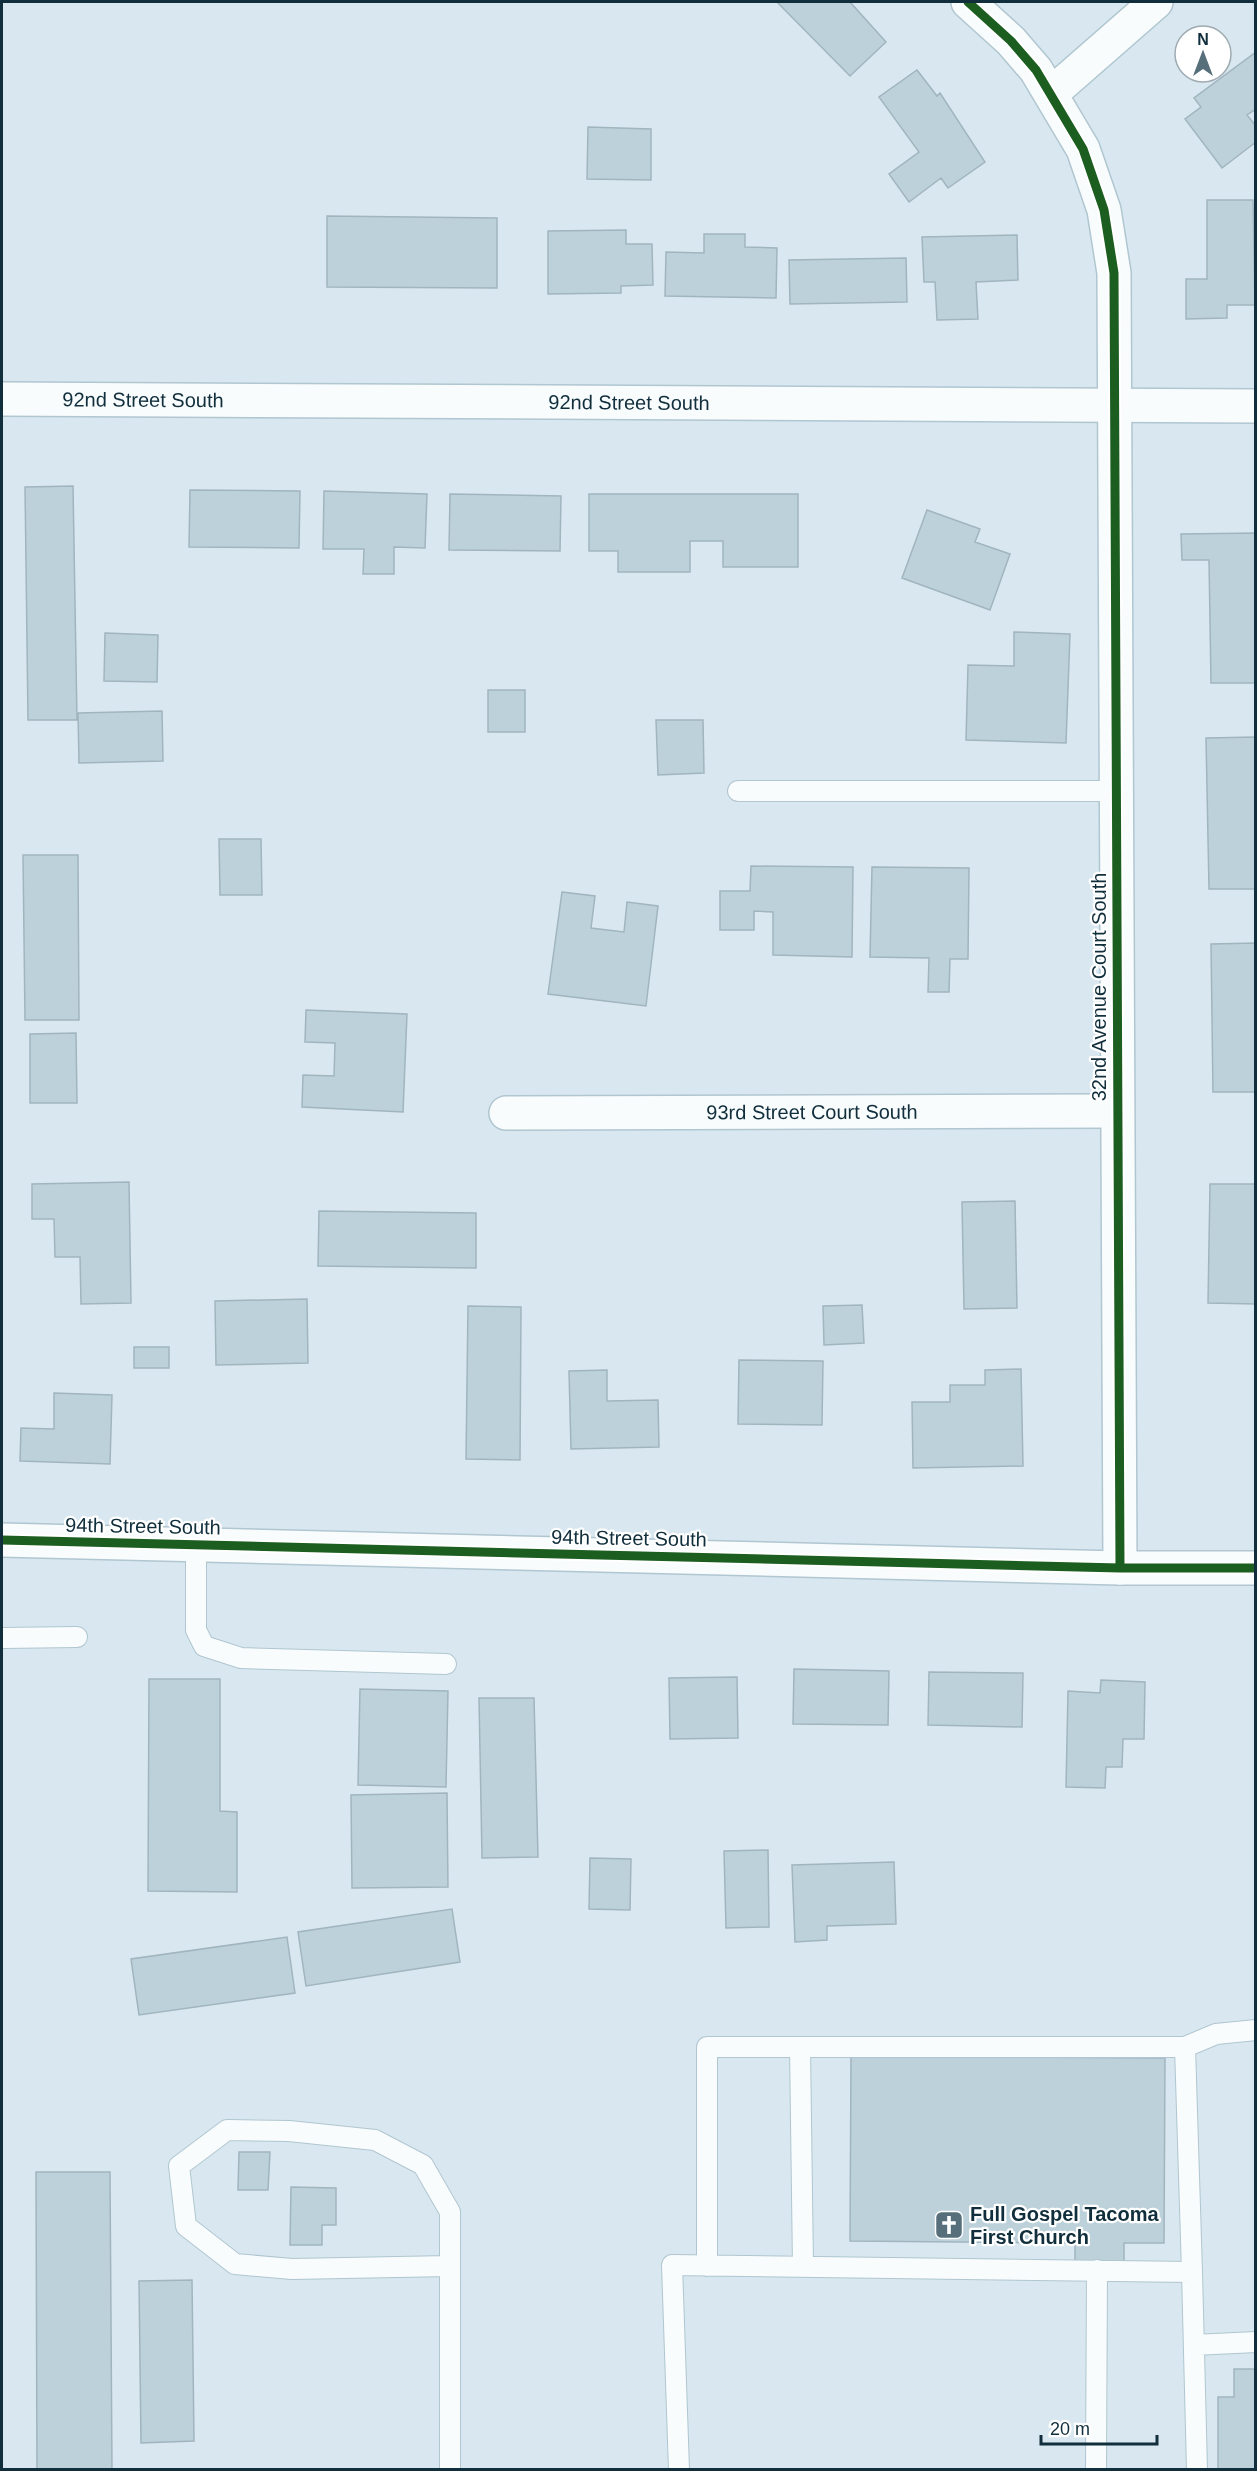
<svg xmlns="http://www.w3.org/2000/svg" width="1257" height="2471" font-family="Helvetica,sans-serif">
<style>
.building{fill:#bdd1db;stroke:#a1b5bf;stroke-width:1.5}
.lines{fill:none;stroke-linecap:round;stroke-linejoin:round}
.service-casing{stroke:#b0c6d0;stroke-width:22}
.minor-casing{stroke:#b0c6d0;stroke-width:36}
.service{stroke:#f9fcfd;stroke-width:20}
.minor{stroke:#f9fcfd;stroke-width:33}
.cycleway-casing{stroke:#fff;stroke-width:13}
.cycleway{stroke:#1b5e20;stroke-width:9}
.labels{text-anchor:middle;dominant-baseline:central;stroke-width:4.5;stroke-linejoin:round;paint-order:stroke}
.street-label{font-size:20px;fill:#102e3b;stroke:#fff}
.poi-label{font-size:20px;font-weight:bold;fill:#102e3b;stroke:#fff;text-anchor:start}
</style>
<rect width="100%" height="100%" fill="#d9e8f0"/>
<path class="building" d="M 777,2 L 850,2 L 886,42 L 850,76 Z
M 1256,52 L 1256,109 L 1247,115 L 1256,126 L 1256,142 L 1222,168 L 1185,119 L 1201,107 L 1194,98 Z
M 917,70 L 937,96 L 940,93 L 985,162 L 948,188 L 941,178 L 909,202 L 889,174 L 919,152 L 879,97 Z
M 588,127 L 651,129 L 651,180 L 587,179 Z
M 1207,200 L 1253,200 L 1255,305 L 1227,305 L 1227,318 L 1186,319 L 1186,279 L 1207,279 Z
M 327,216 L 497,218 L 497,288 L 327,287 Z
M 626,230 L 626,244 L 652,244 L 653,285 L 621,286 L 621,293 L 548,294 L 548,231 Z
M 704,234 L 745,234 L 745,247 L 777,248 L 776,298 L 665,296 L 666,252 L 704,253 Z
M 1017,235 L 1018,280 L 976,282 L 978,319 L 937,320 L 935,282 L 924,282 L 922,237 Z
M 906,258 L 907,302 L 790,304 L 789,260 Z
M 73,486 L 77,720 L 28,720 L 25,487 Z
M 190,490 L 300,491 L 299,548 L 189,547 Z
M 324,491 L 427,494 L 425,548 L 394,547 L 394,574 L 363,574 L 364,549 L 323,549 Z
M 450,494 L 561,496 L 560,551 L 449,550 Z
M 589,494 L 798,494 L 798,567 L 723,567 L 723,541 L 690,541 L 690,572 L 618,572 L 618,551 L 589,551 Z
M 927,510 L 980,529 L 975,542 L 1010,554 L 990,610 L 902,578 Z
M 1256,533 L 1256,683 L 1211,683 L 1209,560 L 1182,560 L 1181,534 Z
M 1014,632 L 1070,634 L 1066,743 L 966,740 L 968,665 L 1014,666 Z
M 105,633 L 158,635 L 157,682 L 104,681 Z
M 488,690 L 525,690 L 525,732 L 488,732 Z
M 162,711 L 163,761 L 79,763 L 78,713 Z
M 656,720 L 703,720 L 704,773 L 658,775 Z
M 1256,737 L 1256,889 L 1209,889 L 1206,738 Z
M 219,839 L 261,839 L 262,895 L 220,895 Z
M 23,855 L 78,855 L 79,1020 L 25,1020 Z
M 751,866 L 853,867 L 852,957 L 773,955 L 773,912 L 754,911 L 754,930 L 720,930 L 720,891 L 750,891 Z
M 872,867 L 969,868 L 968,959 L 950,959 L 949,992 L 928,992 L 929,958 L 870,957 Z
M 562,892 L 595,896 L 591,928 L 624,932 L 627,902 L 658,906 L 646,1006 L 548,994 Z
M 1256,943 L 1256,1092 L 1213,1092 L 1211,944 Z
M 306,1010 L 407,1014 L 403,1112 L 302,1107 L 303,1075 L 334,1076 L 335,1043 L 305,1042 Z
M 76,1033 L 77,1103 L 30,1103 L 30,1034 Z
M 129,1182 L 131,1303 L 81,1304 L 80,1257 L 55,1257 L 54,1219 L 32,1219 L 32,1184 Z
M 1210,1184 L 1256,1184 L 1256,1304 L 1208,1303 Z
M 1015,1201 L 1017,1308 L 964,1309 L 962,1202 Z
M 319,1211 L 476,1213 L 476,1268 L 318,1266 Z
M 307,1299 L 308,1363 L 216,1365 L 215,1301 Z
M 862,1305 L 864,1343 L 824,1345 L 823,1306 Z
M 468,1306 L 521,1307 L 520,1460 L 466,1459 Z
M 134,1347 L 169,1347 L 169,1368 L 134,1368 Z
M 739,1360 L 823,1361 L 822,1425 L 738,1424 Z
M 1021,1369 L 1023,1466 L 913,1468 L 912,1402 L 950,1402 L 950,1385 L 985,1385 L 985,1370 Z
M 607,1370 L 607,1401 L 658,1400 L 659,1447 L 571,1449 L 569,1371 Z
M 54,1393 L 112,1395 L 110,1464 L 20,1461 L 21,1428 L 54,1429 Z
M 794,1669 L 889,1671 L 888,1725 L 793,1724 Z
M 929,1672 L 1023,1673 L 1022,1727 L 928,1725 Z
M 737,1677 L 738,1738 L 670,1739 L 669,1678 Z
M 149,1679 L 220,1679 L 220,1811 L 237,1812 L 237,1892 L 148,1891 Z
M 1101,1680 L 1145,1682 L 1144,1739 L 1123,1739 L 1122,1767 L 1106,1767 L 1105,1788 L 1066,1787 L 1068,1691 L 1100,1693 Z
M 360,1689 L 448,1691 L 446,1787 L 358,1785 Z
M 479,1698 L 534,1698 L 538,1857 L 482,1858 Z
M 447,1793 L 448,1887 L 352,1888 L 351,1795 Z
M 768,1850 L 769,1927 L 726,1928 L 724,1851 Z
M 590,1858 L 631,1859 L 630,1910 L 589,1909 Z
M 894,1862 L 896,1924 L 827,1926 L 827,1940 L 795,1942 L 792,1865 Z
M 452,1909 L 460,1962 L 306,1986 L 298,1932 Z
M 287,1937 L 295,1993 L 139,2015 L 131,1959 Z
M 851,2056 L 1165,2058 L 1164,2243 L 1124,2243 L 1124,2263 L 1075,2262 L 1075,2243 L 850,2241 Z
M 239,2152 L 270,2152 L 268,2190 L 238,2190 Z
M 36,2172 L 110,2172 L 112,2470 L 37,2470 Z
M 291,2187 L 336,2188 L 336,2225 L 322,2225 L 322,2245 L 290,2245 Z
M 192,2280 L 194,2441 L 141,2443 L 139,2281 Z
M 1234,2369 L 1256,2369 L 1256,2470 L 1218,2470 L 1218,2397 L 1234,2397 Z"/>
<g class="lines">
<g class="service-casing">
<path id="service" d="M 738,791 L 1116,791
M 196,1545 L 196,1630 L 204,1646 L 241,1658 L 446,1664
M 2,1638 L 77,1637
M 800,2047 L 803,2267
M 1185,2047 L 1216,2034 L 1256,2030
M 707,2266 L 707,2047 L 1185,2047 L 1192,2272
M 1194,2345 L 1256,2342
M 450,2470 L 450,2212 L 423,2165 L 375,2140 L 289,2131 L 227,2130 L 179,2166 L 186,2226 L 235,2264 L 292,2269 L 450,2266
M 679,2470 L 672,2265 L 1192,2272 L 1197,2470
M 1096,2470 L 1097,2270"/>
</g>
<g class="minor-casing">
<g id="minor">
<path d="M 968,2 L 1011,41 L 1036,70 L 1083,149 L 1104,210 L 1114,273 L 1120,1568"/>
<path d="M 1052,93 L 1156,2"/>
<path id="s1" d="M 2,399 L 1256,406"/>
<path id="s2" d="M 506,1113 L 1117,1111"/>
<path d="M 2,1540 L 1120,1568 L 1256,1568"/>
</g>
</g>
<use href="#service" class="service"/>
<use href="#minor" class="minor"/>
<g class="cycleway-casing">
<path id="cycleway" d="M 968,2 L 1011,41 L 1036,70 L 1083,149 L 1104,210 L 1114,273 L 1120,1568
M 2,1540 L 1120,1568 L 1256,1568"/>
</g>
<use href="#cycleway" class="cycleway"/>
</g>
<defs>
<g id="church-square" transform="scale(1.5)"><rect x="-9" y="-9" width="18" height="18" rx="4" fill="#566f7a" stroke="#fff"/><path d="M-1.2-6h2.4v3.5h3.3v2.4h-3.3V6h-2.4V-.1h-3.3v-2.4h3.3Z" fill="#fff"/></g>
</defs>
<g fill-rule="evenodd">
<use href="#church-square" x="949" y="2225"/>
</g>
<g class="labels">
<g class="street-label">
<text stroke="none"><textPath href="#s1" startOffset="141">92nd Street South</textPath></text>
<text stroke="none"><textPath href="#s1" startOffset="627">92nd Street South</textPath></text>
<text transform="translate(1099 987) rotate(-90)">32nd Avenue Court South</text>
<text stroke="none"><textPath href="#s2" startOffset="306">93rd Street Court South</textPath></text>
<text transform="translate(143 1526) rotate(1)">94th Street South</text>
<text transform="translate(629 1538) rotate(1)">94th Street South</text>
</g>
<g class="poi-label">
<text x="970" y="2214">Full Gospel Tacoma<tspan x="970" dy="23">First Church</tspan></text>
</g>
</g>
<rect width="1257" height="2471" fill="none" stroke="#102e3b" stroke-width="6"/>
<g transform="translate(1203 54)"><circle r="28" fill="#ffffff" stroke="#9fabb1" stroke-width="1.5"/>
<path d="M0-4.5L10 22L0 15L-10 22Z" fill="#566f7a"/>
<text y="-9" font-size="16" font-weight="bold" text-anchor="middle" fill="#102e3b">N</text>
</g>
<path d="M1041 2435v9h116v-9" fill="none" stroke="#102e3b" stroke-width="3"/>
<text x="1050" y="2435" font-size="18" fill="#102e3b" stroke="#ffffff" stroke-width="4.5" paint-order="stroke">20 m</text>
</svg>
